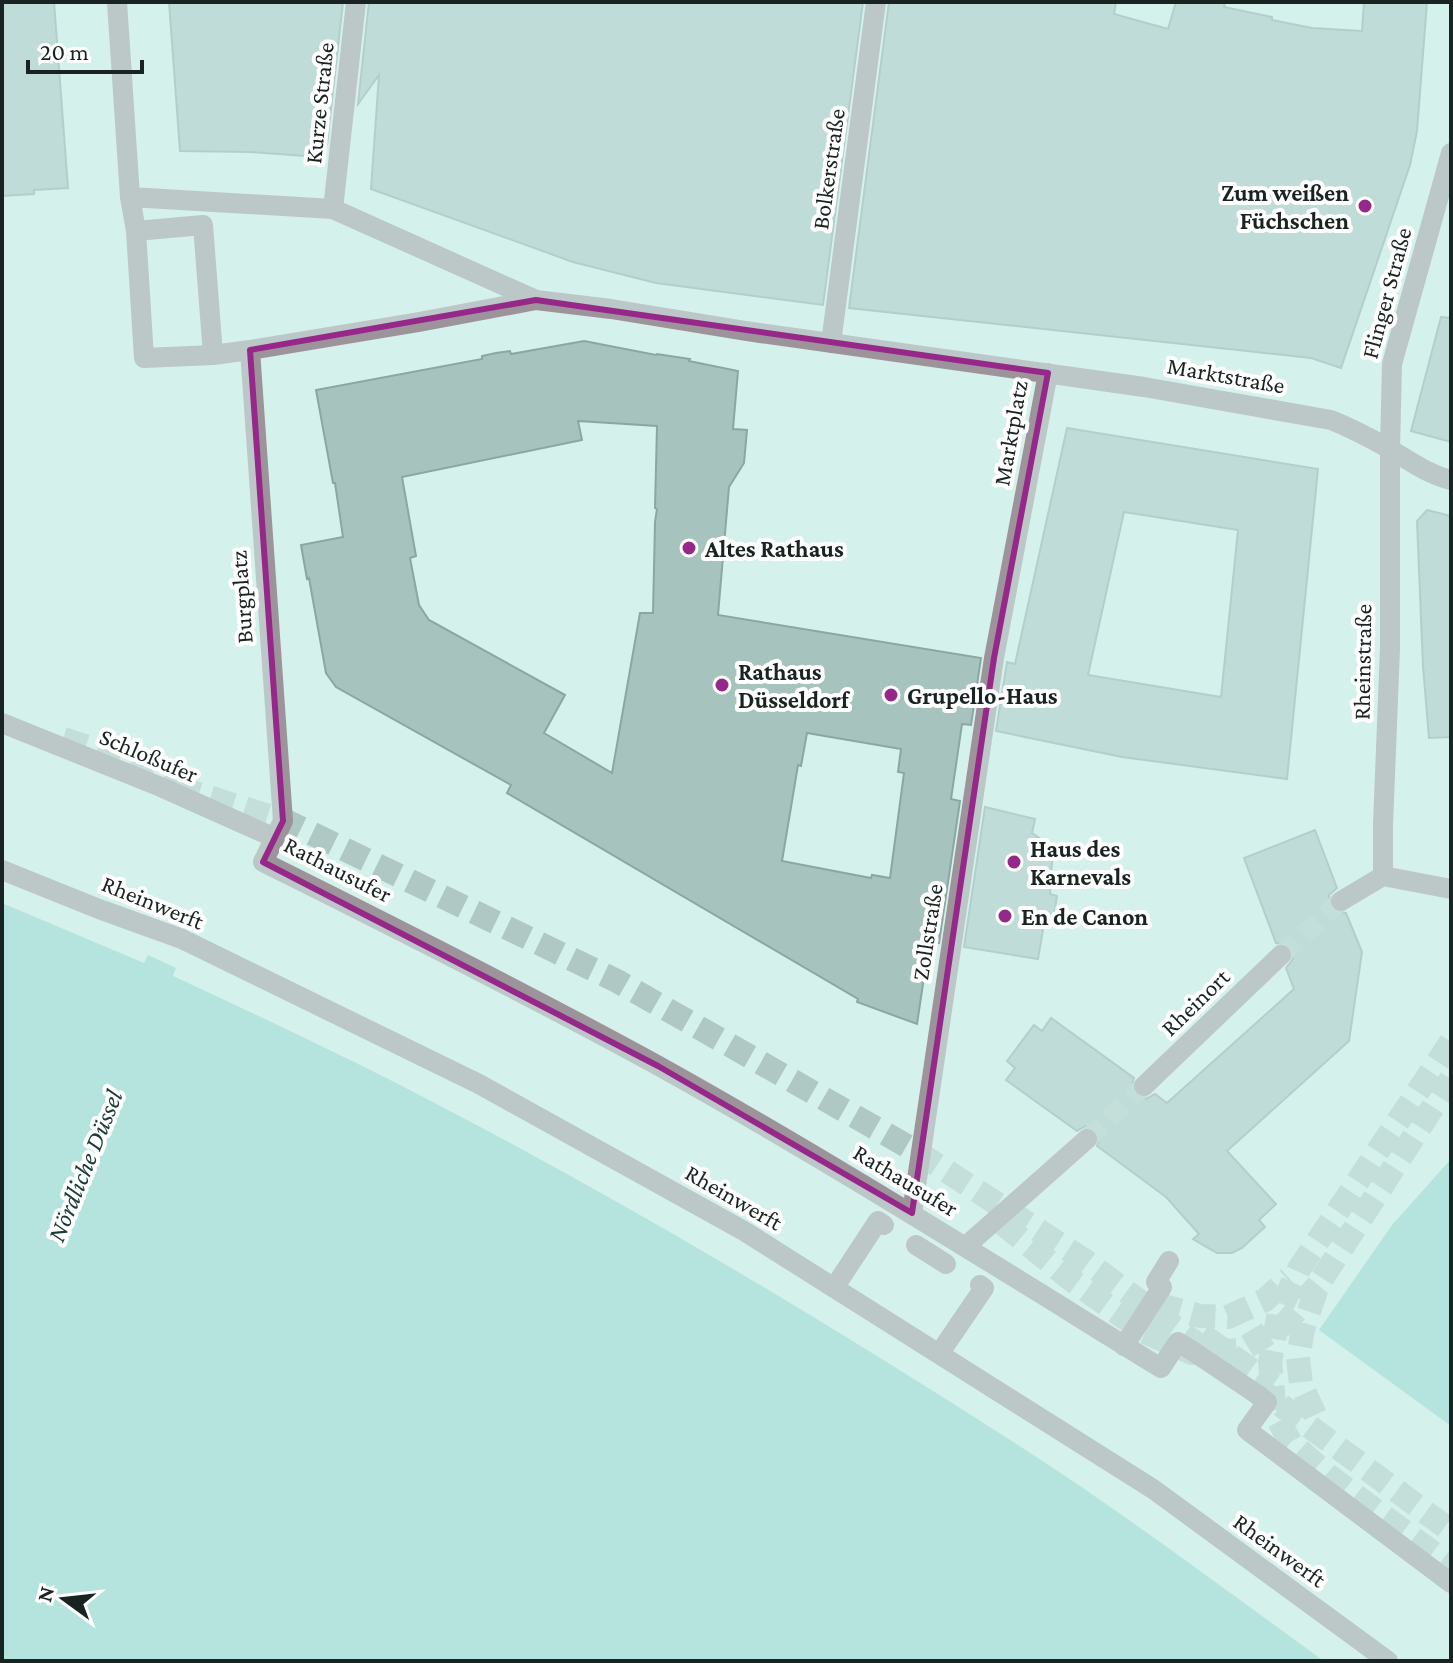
<svg xmlns="http://www.w3.org/2000/svg" width="1453" height="1663" font-family="'Crimson Pro',serif">
<style>
.water{fill:#8dd5cb}
.building{fill:#a7c3be;stroke:#8ca7a3;stroke-width:2;fill-rule:evenodd}
.lines{fill:none;stroke-linecap:round;stroke-linejoin:round}
.minor-tunnel{stroke:#afc8c4;stroke-width:20;stroke-dasharray:20 10;stroke-linecap:butt}
.highway-tunnel{stroke:#afc8c4;stroke-width:24;stroke-dasharray:24 12;stroke-linecap:butt}
.minor{stroke:#9d949b;stroke-width:20}
.minor-bridge{stroke:#9d949b;stroke-width:20}
.marked{fill:none;stroke:#952889;stroke-width:6;stroke-linejoin:round}
.poi-dot{fill:#952889;stroke:#fff;stroke-width:3}
.labels{text-anchor:middle;dominant-baseline:central;stroke-width:8;stroke-linejoin:round;paint-order:stroke}
.street-label{font-size:24px;fill:#192422;stroke:#fff}
.poi-label{font-size:24px;font-weight:bold;fill:#192422;stroke:#fff;text-anchor:start}
.water-label{font-size:26px;font-style:italic;fill:#183b37;stroke:#fff}
</style>
<rect width="100%" height="100%" fill="#d5f1ec"/>
<path class="water" d="M 2,903 L 144,963 L 148,955 L 176,968 L 173,976 C 250,1012 328,1048 404,1087 C 616,1196 821,1318 1021,1447 C 1125,1514 1224,1589 1324,1661 L 2,1661 Z
M 1451,1159 L 1451,1426 L 1319,1330 L 1392,1225 Z"/>
<path class="building" d="M 2,2 L 54,2 L 68,188 L 34,190 L 34,194 L 2,196 Z
M 169,2 L 343,2 L 327,145 L 318,157 L 251,152 L 180,151 Z
M 369,2 L 863,2 L 823,305 L 656,283 L 573,262 L 371,189 L 379,75 L 358,104 Z
M 889,2 L 1116,2 L 1114,14 L 1168,29 L 1176,2 L 1225,2 L 1224,7 L 1272,17 L 1272,20 L 1312,28 L 1362,31 L 1364,2 L 1427,2 L 1417,131 L 1410,165 L 1341,368 L 1311,358 L 849,308 Z
M 1441,317 L 1451,318 L 1451,442 L 1411,431 Z
M 584,341 L 656,355 L 657,354 L 690,359 L 689,361 L 738,371 L 733,429 L 747,430 L 744,463 L 729,487 L 718,615 L 981,658 L 971,725 L 962,724 L 951,799 L 960,801 L 939,943 L 926,941 L 929,944 L 917,1024 L 857,1002 L 858,999 L 507,793 L 511,785 L 336,687 L 326,673 L 309,578 L 307,579 L 301,545 L 343,537 L 335,483 L 333,483 L 316,390 L 482,359 L 482,356 L 496,353 L 510,351 L 511,354 ZM 578,421 L 657,426 L 655,508 L 657,509 L 655,522 L 653,613 L 640,613 L 612,773 L 544,733 L 565,695 L 429,620 L 419,605 L 410,558 L 416,556 L 402,477 L 582,440 ZM 807,733 L 901,749 L 898,772 L 904,773 L 890,878 L 872,875 L 871,878 L 782,861 L 798,765 L 801,766 Z
M 1067,428 L 1318,469 L 1287,779 L 1122,757 L 996,731 L 1007,662 L 1015,664 ZM 1124,512 L 1238,530 L 1221,697 L 1088,675 Z
M 1427,510 L 1451,516 L 1451,737 L 1429,738 L 1423,666 L 1417,521 Z
M 985,807 L 1035,819 L 1032,833 L 1053,847 L 1050,894 L 1057,896 L 1052,926 L 1044,924 L 1038,959 L 964,947 Z
M 1315,830 L 1337,888 L 1329,895 L 1330,907 L 1335,913 L 1346,913 L 1362,952 L 1349,1041 L 1227,1151 L 1276,1204 L 1259,1220 L 1265,1227 L 1242,1248 L 1232,1253 L 1217,1253 L 1193,1239 L 1199,1234 L 1166,1197 L 1097,1146 L 1100,1137 L 1096,1130 L 1085,1126 L 1077,1131 L 1006,1080 L 1015,1068 L 1007,1061 L 1034,1025 L 1042,1031 L 1051,1018 L 1134,1078 L 1131,1088 L 1135,1095 L 1146,1099 L 1155,1094 L 1167,1103 L 1294,989 L 1286,968 L 1293,959 L 1293,951 L 1285,943 L 1276,943 L 1244,858 Z"/>
<g class="lines">
<path class="minor-tunnel" d="M 1281,955 L 1341,901
M 1087,1139 L 1144,1086"/>
<path class="highway-tunnel" d="M 63,739 L 195,782
M 176,787 L 288,822 L 617,981 L 914,1150 L 1084,1260 L 1209,1353
M 1451,1042 L 1299,1269 L 1279,1312 L 1270,1362 L 1275,1413 L 1290,1442 L 1329,1476 L 1451,1566
M 1002,1223 L 1069,1278 L 1143,1331 L 1192,1353 L 1241,1350 L 1286,1323 L 1318,1285
M 1157,1304 L 1200,1316 L 1228,1317 L 1265,1300 L 1289,1278
M 1202,1335 L 1273,1385
M 1252,1384 L 1451,1531
M 1315,1415 L 1301,1384 L 1298,1358 L 1303,1329 L 1318,1285 L 1451,1079"/>
<path class="minor" d="M 117,2 L 130,197 L 136,231 L 144,358 L 213,355 L 250,350 L 419,322 L 536,300
M 130,197 L 333,209 L 536,300 L 611,309 L 746,331 L 1144,387 L 1331,420 C 1351,428 1370,438 1388,448 C 1410,461 1427,474 1451,480
M 333,209 L 356,2
M 136,231 L 203,225 L 213,355
M 831,343 L 876,2
M 250,350 L 283,821 L 263,862 C 396,928 527,994 657,1065 C 828,1160 994,1265 1161,1368 L 1178,1342 L 1191,1350
M 2,723 L 161,787 L 275,838
M 2,870 L 99,909 L 182,939 L 479,1084 L 744,1231 L 1153,1489 L 1388,1661
M 1383,876 L 1383,825 L 1390,648 L 1390,449 L 1392,364 L 1451,153
M 1383,876 L 1451,889
M 1341,901 L 1383,876
M 1144,1086 L 1281,955
M 912,1213 L 994,658 L 1048,373
M 916,1245 L 946,1264
M 966,1246 L 1087,1139
M 834,1288 L 878,1221 L 884,1225
M 1124,1346 L 1162,1287 L 1156,1282 L 1169,1261
M 939,1354 L 984,1288 L 980,1285
M 1258,1395 L 1267,1402 L 1247,1430 L 1451,1583"/>
<path class="minor-bridge" d="M 1191,1350 L 1258,1395"/>
</g>
<path d="M0 0H1453V1663H0ZM 536,300 L 1048,373 L 994,658 L 912,1213 L 658,1066 L 263,862 L 283,821 L 250,350 Z" fill="#d5f1ec" fill-opacity=".55" fill-rule="evenodd"/>
<path class="marked" d="M 536,300 L 1048,373 L 994,658 L 912,1213 L 658,1066 L 263,862 L 283,821 L 250,350 Z"/>
<g class="poi-dot">
<circle cx="1365" cy="206" r="8"/>
<circle cx="689" cy="548" r="8"/>
<circle cx="722" cy="685" r="8"/>
<circle cx="891" cy="695" r="8"/>
<circle cx="1014" cy="862" r="8"/>
<circle cx="1005" cy="916" r="8"/>
</g>
<g class="labels">
<g class="street-label">
<text transform="translate(319 103) rotate(-84)">Kurze Straße</text>
<text transform="translate(828 169) rotate(-82)">Bolkerstraße</text>
<text transform="translate(1386 293) rotate(-75)">Flinger Straße</text>
<text transform="translate(1226 375) rotate(10)">Marktstraße</text>
<text transform="translate(1010 433) rotate(-80)">Marktplatz</text>
<text transform="translate(241 597) rotate(-94)">Burgplatz</text>
<text transform="translate(1362 662) rotate(-89)">Rheinstraße</text>
<text transform="translate(149 755) rotate(23)">Schloßufer</text>
<text transform="translate(338 869) rotate(27)">Rathausufer</text>
<text transform="translate(153 902) rotate(22)">Rheinwerft</text>
<text transform="translate(927 932) rotate(-81)">Zollstraße</text>
<text transform="translate(1195 1002) rotate(-44)">Rheinort</text>
<text transform="translate(906 1180) rotate(31)">Rathausufer</text>
<text transform="translate(734 1197) rotate(30)">Rheinwerft</text>
<text transform="translate(1280 1550) rotate(36)">Rheinwerft</text>
</g>
<g class="poi-label">
<text x="1349" y="192" text-anchor="end">Zum weißen<tspan x="1349" dy="28">Füchschen</tspan></text>
<text x="705" y="548">Altes Rathaus</text>
<text x="738" y="671">Rathaus<tspan x="738" dy="28">Düsseldorf</tspan></text>
<text x="907" y="695">Grupello-Haus</text>
<text x="1030" y="848">Haus des<tspan x="1030" dy="28">Karnevals</tspan></text>
<text x="1021" y="916">En de Canon</text>
</g>
<g class="water-label">
<text transform="translate(85 1166) rotate(-68)">Nördliche Düssel</text>
</g>
</g>
<rect width="1453" height="1663" fill="none" stroke="#192422" stroke-width="8"/>
<g transform="translate(64 1599) rotate(285)" stroke="#ffffff" stroke-width="6" paint-order="stroke">
<path d="M0-6L14 30L0 20L-14 30Z" fill="#192422"/>
<text y="-12" font-size="22" font-weight="bold" text-anchor="middle" fill="#192422">N</text>
</g>
<path d="M28 60v12h114v-12" fill="none" stroke="#192422" stroke-width="4"/>
<text x="40" y="60" font-size="24" fill="#192422" stroke="#ffffff" stroke-width="6" paint-order="stroke">20 m</text>
</svg>
